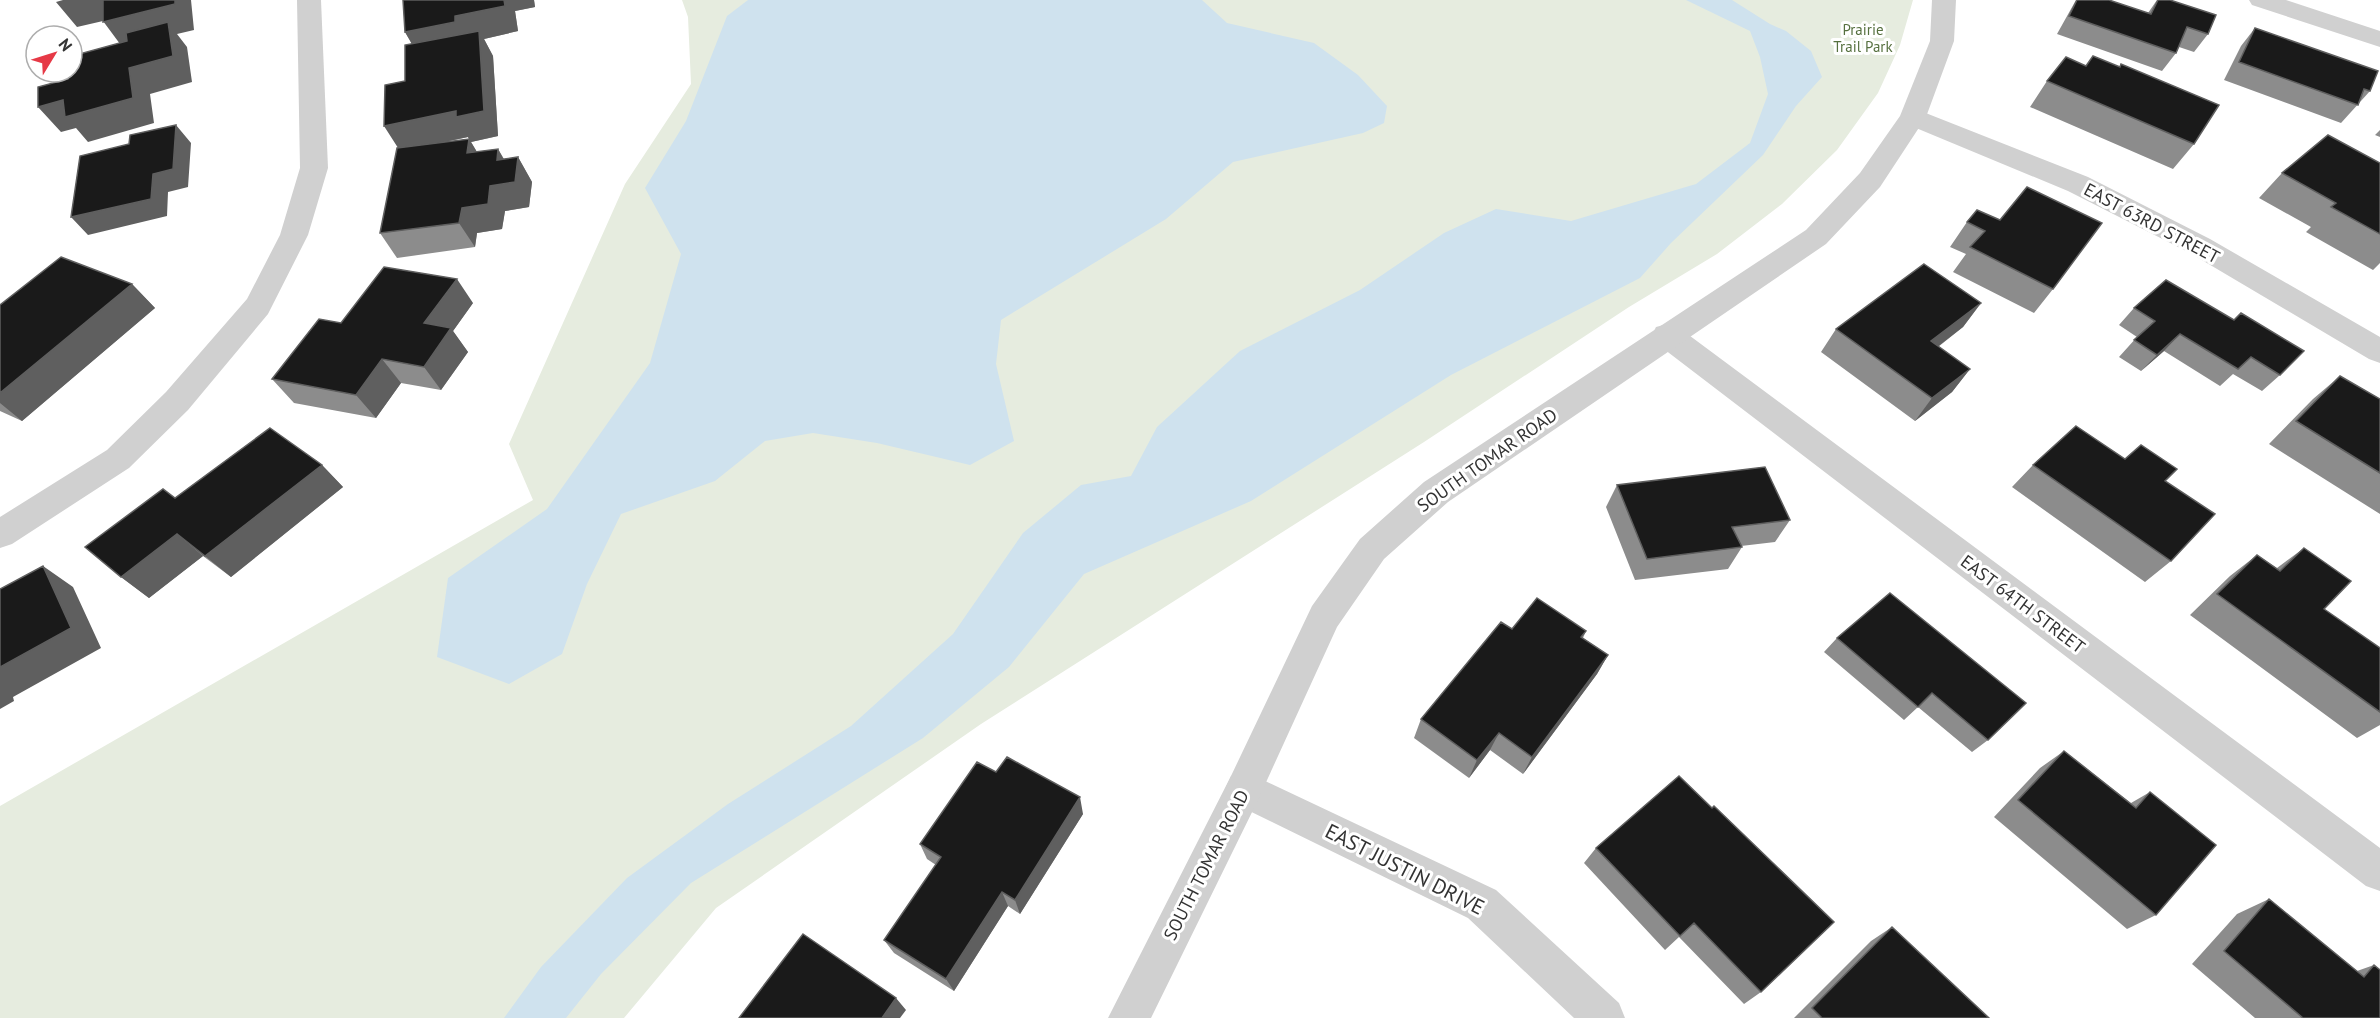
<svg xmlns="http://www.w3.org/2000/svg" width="2380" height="1018" font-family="'PT Sans',sans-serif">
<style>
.green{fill:#e6ecdf}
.water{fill:#cfe2ee}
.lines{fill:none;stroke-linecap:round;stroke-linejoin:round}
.minor{fill:#d0d0d0;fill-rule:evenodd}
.tertiary{fill:#d0d0d0;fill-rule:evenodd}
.wall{fill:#8c8c8c;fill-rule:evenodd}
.shaded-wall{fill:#5f5f5f}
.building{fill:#1a1a1a;stroke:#5f5f5f;stroke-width:1.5}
.labels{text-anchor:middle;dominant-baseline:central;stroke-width:6;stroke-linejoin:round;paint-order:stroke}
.far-park-label{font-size:15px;fill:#56703f;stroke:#fff}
.street-label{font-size:18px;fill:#333;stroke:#fff}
.near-street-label{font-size:21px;fill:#333;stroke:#fff}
</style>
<rect width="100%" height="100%" fill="#fff"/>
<path class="green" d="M 682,0 L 1913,0 L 1900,45 L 1878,93 L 1837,150 L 1782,204 L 1717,254 L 1629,307 L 1424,442 L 981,724 L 716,908 L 624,1018 L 0,1018 L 0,806 L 533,500 L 509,444 L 625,184 L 691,84 L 688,17 Z"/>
<path class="water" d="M 748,0 L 1202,0 L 1227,23 L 1314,43 L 1358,75 L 1387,106 L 1384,123 L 1363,133 L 1233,162 L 1166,219 L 1001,320 L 996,364 L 1014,441 L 970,465 L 877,443 L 813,433 L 765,441 L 715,481 L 621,514 L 587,584 L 562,654 L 509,684 L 437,657 L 448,578 L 547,509 L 650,363 L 681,254 L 645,188 L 686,121 L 727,16 Z
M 1686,0 L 1732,0 L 1770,24 L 1786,31 L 1811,51 L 1822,77 L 1796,106 L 1763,155 L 1671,243 L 1640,278 L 1451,375 L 1251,501 L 1084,574 L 1009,667 L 923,738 L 691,883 L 601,974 L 566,1018 L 504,1018 L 541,967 L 627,878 L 728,804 L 851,726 L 953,634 L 1023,533 L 1081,485 L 1131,476 L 1157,427 L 1240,351 L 1360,290 L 1444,233 L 1496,209 L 1571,221 L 1696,184 L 1750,143 L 1768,94 L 1760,57 L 1750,31 Z"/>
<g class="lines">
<path class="minor" d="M 297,0 L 321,0 L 328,168 L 308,235 L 268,314 L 188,410 L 129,468 L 12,544 L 0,548 L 0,517 L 107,450 L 166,392 L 247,299 L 280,235 L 300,168 Z
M 2249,0 L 2286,0 L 2380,31 L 2380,47 L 2252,5 Z
M 1913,108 L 2088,177 L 2210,239 L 2380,337 L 2380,363 L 2369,359 L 2190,253 L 2068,191 L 1904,123 L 1900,117 L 1904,111 Z
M 1667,324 L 1678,327 L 2380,848 L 2380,891 L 2366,886 L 1656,343 L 1652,335 L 1656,327 Z
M 1244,771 L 1496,890 L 1619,1003 L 1625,1018 L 1574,1018 L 1468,918 L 1231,802 L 1225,789 L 1231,776 Z"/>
<path class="tertiary" d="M 1932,0 L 1956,0 L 1954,41 L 1926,117 L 1880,187 L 1826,244 L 1448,502 L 1384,559 L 1337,627 L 1257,802 L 1151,1018 L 1108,1018 L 1231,776 L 1312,606 L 1360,539 L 1424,482 L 1806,230 L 1860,173 L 1900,116 L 1930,41 Z"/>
</g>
<path class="wall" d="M 403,0 L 534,0 L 535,7 L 515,11 L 518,31 L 484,39 L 493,56 L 498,136 L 471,142 L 477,152 L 498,149 L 504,159 L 518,157 L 532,182 L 529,207 L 505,211 L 502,229 L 477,233 L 475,247 L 397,258 L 380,233 L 398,148 L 405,81 L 412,44 L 405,32 ZM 468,137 L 469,139 L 441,143 Z
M 2076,0 L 2109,0 L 2148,13 L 2157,0 L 2170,0 L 2208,34 L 2194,52 L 2179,47 L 2176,53 L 2162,71 L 2057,34 Z
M 2255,28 L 2370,91 L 2341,123 L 2224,80 L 2241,46 Z
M 2047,81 L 2194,144 L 2173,169 L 2030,107 Z
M 2380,130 L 2380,137 L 2375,135 Z
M 2380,163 L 2380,263 L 2373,270 L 2306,232 L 2311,227 L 2259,198 L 2282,173 Z
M 1977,210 L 2053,289 L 2034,313 L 1953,272 L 1966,254 L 1950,247 L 1967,222 Z
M 2166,280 L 2280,375 L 2262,391 L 2233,374 L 2220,386 L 2164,351 L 2141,371 L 2119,357 L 2137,337 L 2119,325 L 2134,308 Z
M 132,284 L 155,308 L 22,421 L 0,411 L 0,305 Z
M 473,303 L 453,331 L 468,352 L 441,390 L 401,383 L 376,418 L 294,403 L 272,379 L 341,323 Z
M 1981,303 L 1963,327 L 1938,347 L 1970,369 L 1952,392 L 1915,421 L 1821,352 L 1836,329 Z
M 2340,376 L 2380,399 L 2380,514 L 2269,444 L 2313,399 Z
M 2125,459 L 2165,481 L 2171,561 L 2145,582 L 2012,487 L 2033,465 Z
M 322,465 L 343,487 L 231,577 L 203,556 L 149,598 L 121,577 L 175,498 Z
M 1617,485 L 1790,520 L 1775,542 L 1741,546 L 1742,547 L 1728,569 L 1635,580 L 1606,507 Z
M 2304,548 L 2324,609 L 2380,648 L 2380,725 L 2357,738 L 2190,615 L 2230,576 L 2257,555 L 2277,568 Z
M 1890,593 L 1988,740 L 1972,752 L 1918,707 L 1904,720 L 1824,652 L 1837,638 Z
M 1512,629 L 1586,631 L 1583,638 L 1608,655 L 1597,674 L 1523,774 L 1490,750 L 1469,778 L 1414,738 L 1421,719 Z
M 2064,751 L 2131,803 L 2150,792 L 2156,915 L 2127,929 L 1994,817 L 2040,768 Z
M 996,772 L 1083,814 L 1020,914 L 1008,906 L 954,991 L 894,953 L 884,940 L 936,865 L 927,859 L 920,844 Z
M 1679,776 L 1761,992 L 1744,1004 L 1679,937 L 1665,950 L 1584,863 L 1596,848 Z
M 2269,899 L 2357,971 L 2374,965 L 2380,1018 L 2255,1018 L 2192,964 L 2237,914 Z
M 1892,927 L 1989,1018 L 1794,1018 L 1871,941 Z"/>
<path class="shaded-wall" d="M 63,0 L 191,0 L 194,30 L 177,34 L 187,47 L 192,82 L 150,94 L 154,123 L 88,142 L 76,128 L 61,132 L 38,107 L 123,48 L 103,21 L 77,27 L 56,2 Z
M 504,0 L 534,0 L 535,7 L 515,11 L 518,31 L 484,39 L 493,56 L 498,136 L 471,142 L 484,164 L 467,153 L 469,139 L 468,137 L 400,151 L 384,126 L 420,58 L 405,32 Z
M 176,125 L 191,143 L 188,187 L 168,192 L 167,216 L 88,235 L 71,217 L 153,174 Z
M 498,149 L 512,174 L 518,157 L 532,182 L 529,207 L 505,211 L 502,229 L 477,233 L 475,247 L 459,223 L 462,208 L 490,186 L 497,160 Z
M 457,279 L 473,303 L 453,331 L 468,352 L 441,390 L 424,367 L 424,323 Z
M 132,284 L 155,308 L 22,421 L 0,403 L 0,393 Z
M 1981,303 L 1963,327 L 1914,365 L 1931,341 Z
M 2180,334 L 2164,351 L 2141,371 L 2157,355 Z
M 382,359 L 401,383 L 376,418 L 356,395 Z
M 1970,369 L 1952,392 L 1915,421 L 1932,398 Z
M 322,465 L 343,487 L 231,577 L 205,556 Z
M 177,534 L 203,556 L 149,598 L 121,577 Z
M 43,566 L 73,587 L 101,648 L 13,697 L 14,701 L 0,709 L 0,667 Z
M 1608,655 L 1597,674 L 1523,774 L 1532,757 Z
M 1499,733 L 1490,750 L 1469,778 L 1477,760 Z
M 1080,797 L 1083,814 L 1020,914 L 1015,900 Z
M 1002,892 L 1008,906 L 954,991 L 946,979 Z
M 896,998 L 906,1010 L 900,1018 L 882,1018 Z"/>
<path class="building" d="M 103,0 L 175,0 L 175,4 L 103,22 Z
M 403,0 L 504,0 L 505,6 L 455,16 L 455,22 L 405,32 Z
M 2077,0 L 2109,0 L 2151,14 L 2158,0 L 2170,0 L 2216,15 L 2208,34 L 2187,27 L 2176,53 L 2069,16 Z
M 168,22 L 173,56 L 129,68 L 133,98 L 65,117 L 63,100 L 38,107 L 38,87 L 68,79 L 67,72 L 72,72 L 72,56 L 127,41 L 126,33 Z
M 2255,28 L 2378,71 L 2370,91 L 2364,89 L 2358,105 L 2239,62 Z
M 479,31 L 484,111 L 456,117 L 456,111 L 384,126 L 385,85 L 405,81 L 405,45 Z
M 2093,56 L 2120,67 L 2121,64 L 2219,105 L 2194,144 L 2047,81 L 2066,57 L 2086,66 Z
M 176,125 L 173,169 L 153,174 L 151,199 L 71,217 L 80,156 L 129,144 L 130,135 Z
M 2328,135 L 2380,163 L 2380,234 L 2331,207 L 2336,203 L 2282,173 Z
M 469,139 L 467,153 L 498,149 L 497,160 L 518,157 L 515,182 L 490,186 L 488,204 L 462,208 L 459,223 L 380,233 L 397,148 Z
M 2027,187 L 2102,223 L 2053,289 L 1970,247 L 1985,231 L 1967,222 L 1977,210 L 2000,220 Z
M 61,257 L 132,284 L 0,393 L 0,305 Z
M 1924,264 L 1981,303 L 1931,341 L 1970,369 L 1932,398 L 1836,329 Z
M 384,267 L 457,279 L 424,323 L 451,328 L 424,367 L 382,359 L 356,395 L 272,379 L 319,319 L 341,323 Z
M 2166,280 L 2234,320 L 2241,313 L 2304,351 L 2280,375 L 2251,357 L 2238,369 L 2180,334 L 2157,355 L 2134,340 L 2155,321 L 2134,308 Z
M 2340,376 L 2380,399 L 2380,473 L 2296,421 Z
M 2076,426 L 2125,459 L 2141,445 L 2177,469 L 2165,481 L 2215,514 L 2171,561 L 2033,465 Z
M 270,428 L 322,465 L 205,556 L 177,534 L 121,577 L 85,547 L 163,489 L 175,498 Z
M 1765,467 L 1790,520 L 1732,527 L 1742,547 L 1647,559 L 1617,485 Z
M 2304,548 L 2351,581 L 2324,609 L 2380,648 L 2380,712 L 2217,594 L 2257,555 L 2280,571 Z
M 43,566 L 71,628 L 0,667 L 0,589 Z
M 1890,593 L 2026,703 L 1988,740 L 1932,693 L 1918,707 L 1837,638 Z
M 1537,598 L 1586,631 L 1581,637 L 1608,655 L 1532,757 L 1499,733 L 1477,760 L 1421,719 L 1501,622 L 1512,629 Z
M 2064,751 L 2136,808 L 2150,792 L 2216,845 L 2156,915 L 2018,800 Z
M 1007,757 L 1080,797 L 1015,900 L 1002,892 L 946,979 L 884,940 L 941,857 L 920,844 L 977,762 L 996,772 Z
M 1679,776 L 1712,808 L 1714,806 L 1834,922 L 1761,992 L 1694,923 L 1680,936 L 1596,848 Z
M 2269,899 L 2364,977 L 2374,965 L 2380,970 L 2380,1018 L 2303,1018 L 2224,951 Z
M 1892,927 L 1989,1018 L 1822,1018 L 1812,1008 Z
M 803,934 L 896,998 L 882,1018 L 739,1018 Z"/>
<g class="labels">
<g class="far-park-label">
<text x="1863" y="29">Prairie<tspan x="1863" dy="17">Trail Park</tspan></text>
</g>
<g class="street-label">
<text transform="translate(2152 223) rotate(28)">EAST 63RD STREET</text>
<text transform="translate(1487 460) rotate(-35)">SOUTH TOMAR ROAD</text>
<text transform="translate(2023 604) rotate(37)">EAST 64TH STREET</text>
<text transform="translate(1206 865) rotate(-63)">SOUTH TOMAR ROAD</text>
</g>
<g class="near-street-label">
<text transform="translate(1405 869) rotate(27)">EAST JUSTIN DRIVE</text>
</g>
</g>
<g transform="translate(54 54) rotate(52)"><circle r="28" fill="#ffffff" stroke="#adadad" stroke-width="1.5"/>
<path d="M0-4.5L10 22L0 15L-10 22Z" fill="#e63946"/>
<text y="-9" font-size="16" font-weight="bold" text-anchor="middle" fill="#333333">N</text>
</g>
</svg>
